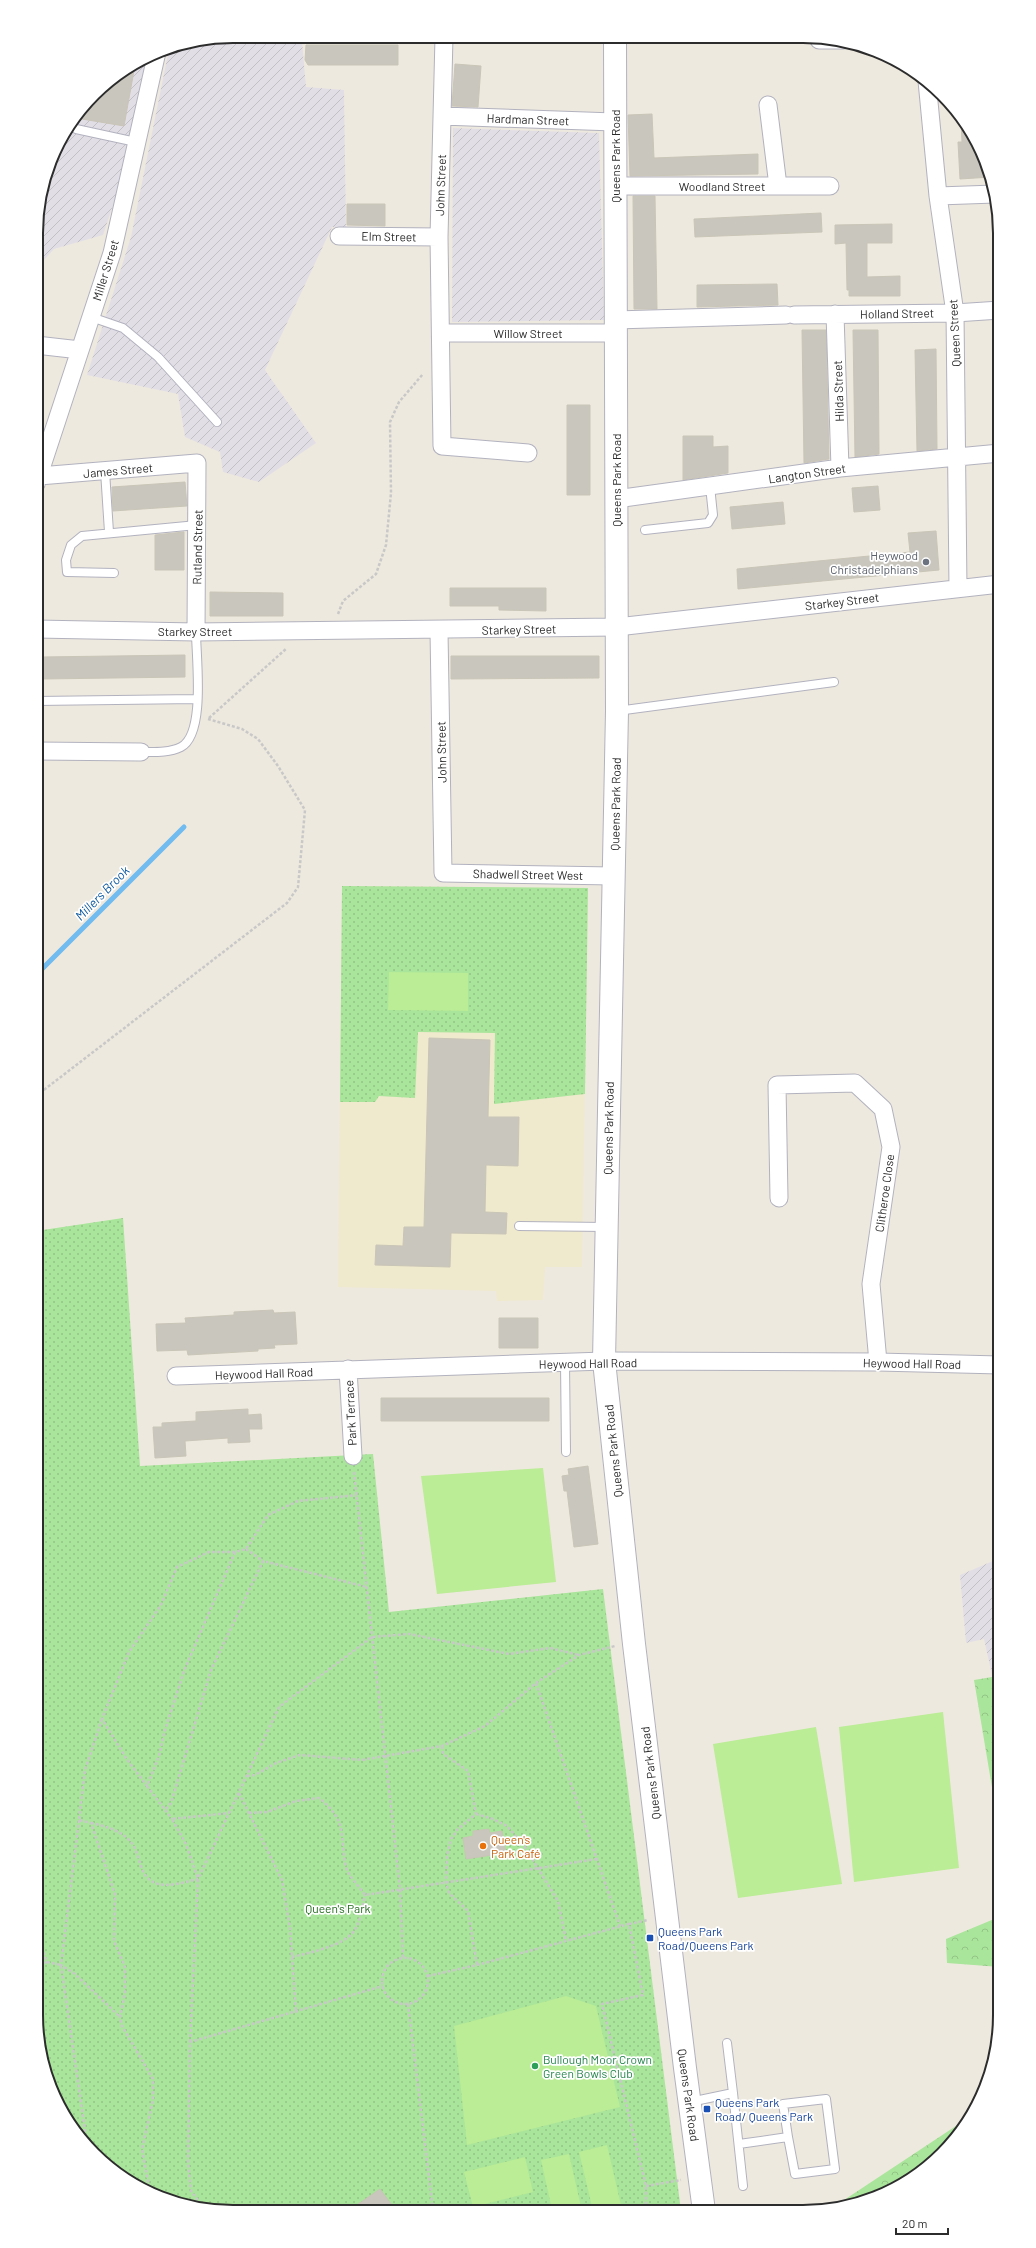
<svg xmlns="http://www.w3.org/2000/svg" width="1036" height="2248" font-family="Barlow,sans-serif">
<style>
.industrial{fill:url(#industrial-furrows)}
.education{fill:#efe9cd}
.forest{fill:url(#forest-crowns)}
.park{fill:url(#park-dots)}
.pitch{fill:#bbec96}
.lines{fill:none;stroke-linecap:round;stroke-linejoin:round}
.stream{stroke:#70bcf0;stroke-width:5}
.building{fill:#c9c6bd;stroke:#c9c5b7}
.lane-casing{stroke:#b2b2bf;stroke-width:10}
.street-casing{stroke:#b2b2bf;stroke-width:19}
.secondary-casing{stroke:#b2b2bf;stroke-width:24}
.path{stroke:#c8c8c8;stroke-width:2.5;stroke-dasharray:3 2;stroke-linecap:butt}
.lane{stroke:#fff;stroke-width:8}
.street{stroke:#fff;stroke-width:17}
.secondary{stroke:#fff;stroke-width:22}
.worship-dot{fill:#6b7280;stroke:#fff;stroke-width:1.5}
.food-dot{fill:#e8710a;stroke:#fff;stroke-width:1.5}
.transit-dot{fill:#1a4fb4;stroke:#fff;stroke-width:1.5}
.leisure-dot{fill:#2e9e5b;stroke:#fff;stroke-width:1.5}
.labels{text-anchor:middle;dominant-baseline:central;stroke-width:3.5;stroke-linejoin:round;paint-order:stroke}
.street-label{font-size:12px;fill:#2c2c2c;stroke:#fff}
.worship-label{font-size:12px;fill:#5b616d;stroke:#fff;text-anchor:end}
.food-label{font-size:12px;fill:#c56008;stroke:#fff;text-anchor:start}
.park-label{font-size:12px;fill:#1f6b1a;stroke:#fff}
.transit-label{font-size:12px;fill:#164399;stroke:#fff;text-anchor:start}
.leisure-label{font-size:12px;fill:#27864d;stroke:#fff;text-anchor:start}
.water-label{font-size:13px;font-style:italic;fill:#0c58a0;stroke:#fff}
.rim{fill:none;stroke:#2c2c2c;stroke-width:2}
</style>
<defs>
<pattern id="industrial-furrows" width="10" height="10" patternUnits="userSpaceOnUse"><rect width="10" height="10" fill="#e2dee6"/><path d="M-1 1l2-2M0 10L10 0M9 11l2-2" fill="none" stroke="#c2bfc5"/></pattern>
<pattern id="forest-crowns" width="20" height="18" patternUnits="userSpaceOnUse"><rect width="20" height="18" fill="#a9e59a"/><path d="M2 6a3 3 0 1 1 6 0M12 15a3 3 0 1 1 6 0" fill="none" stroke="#92c585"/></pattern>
<pattern id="park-dots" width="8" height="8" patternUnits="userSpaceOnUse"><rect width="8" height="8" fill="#a9e59a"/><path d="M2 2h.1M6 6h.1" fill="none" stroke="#92c585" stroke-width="1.8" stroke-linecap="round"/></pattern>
</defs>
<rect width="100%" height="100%" fill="#eee9de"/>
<path class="industrial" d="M 233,36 L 440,37 L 302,41 L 306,87 L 344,90 L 346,229 L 332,227 L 265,370 L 316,443 L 259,482 L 223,472 L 220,452 L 185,437 L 178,394 L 87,375 L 131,237 L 169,49 Z
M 148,57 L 119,187 L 103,235 L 54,249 L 44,260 L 44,292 L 36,291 L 36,220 L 56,146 L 103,85 Z
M 453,128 L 599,133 L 604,320 L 452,322 Z
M 1000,1558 L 1000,1711 L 984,1639 L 966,1643 L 960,1575 Z"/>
<path class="education" d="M 342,886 L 588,888 L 582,1267 L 545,1267 L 543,1300 L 497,1301 L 496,1291 L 338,1287 Z"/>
<path class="forest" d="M 992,1677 L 1000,1711 L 1000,1835 L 974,1680 Z
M 1000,1914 L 1000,1967 L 947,1963 L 946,1939 L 999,1917 Z
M 968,2118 L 951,2145 L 912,2179 L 854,2205 L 832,2208 Z"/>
<path class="park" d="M 342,886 L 588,888 L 585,1094 L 494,1104 L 495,1033 L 418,1032 L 415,1098 L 379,1096 L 375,1102 L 340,1102 Z
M 123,1218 L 140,1466 L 373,1454 L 389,1612 L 603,1589 L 681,2211 L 195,2208 L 146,2192 L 103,2163 L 63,2114 L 43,2066 L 36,2015 L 36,1231 Z"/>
<path class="pitch" d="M 389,972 L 468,973 L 468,1011 L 388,1010 Z
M 543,1468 L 556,1582 L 437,1594 L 421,1476 Z
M 943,1712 L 959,1868 L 854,1882 L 839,1727 Z
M 816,1727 L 842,1884 L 738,1898 L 713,1744 Z
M 566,1996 L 596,2006 L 620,2107 L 467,2145 L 454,2026 Z
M 607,2145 L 621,2205 L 593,2211 L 579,2152 Z
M 569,2154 L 582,2211 L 552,2210 L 541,2160 Z
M 525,2157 L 533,2192 L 473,2207 L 464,2172 Z"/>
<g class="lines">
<path class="stream" d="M 36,975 L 184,827"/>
</g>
<path class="building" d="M 306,45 L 398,45 L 398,65 L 308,65 L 305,60 Z
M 455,64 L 481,66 L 478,107 L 452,106 Z
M 135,65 L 124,126 L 82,119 L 84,110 L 103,85 Z
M 652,114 L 654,158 L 758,154 L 758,174 L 630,176 L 628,115 Z
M 961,119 L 973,134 L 991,177 L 960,179 L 958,142 L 962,142 Z
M 633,196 L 655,196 L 657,309 L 634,309 Z
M 347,204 L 385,204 L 385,226 L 347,225 Z
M 821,213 L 822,232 L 695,237 L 694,219 Z
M 892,224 L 892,243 L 867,243 L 867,277 L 900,276 L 900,296 L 849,296 L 849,290 L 847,290 L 846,243 L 835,244 L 835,225 Z
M 777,284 L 778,305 L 697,307 L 697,285 Z
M 802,330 L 826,330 L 829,459 L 804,463 Z
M 853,330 L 878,330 L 879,454 L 855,457 Z
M 936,349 L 937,449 L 917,451 L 915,350 Z
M 567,405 L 590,405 L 590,495 L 567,495 Z
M 683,436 L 713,436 L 713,447 L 728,446 L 728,473 L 683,480 Z
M 185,482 L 187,506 L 113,511 L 112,487 Z
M 878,486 L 880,510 L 854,512 L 852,488 Z
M 783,502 L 785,524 L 732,529 L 730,507 Z
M 936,531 L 939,570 L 738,589 L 737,569 L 910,552 L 908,533 Z
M 184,532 L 184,570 L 155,570 L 155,535 Z
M 450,588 L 546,588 L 546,611 L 499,610 L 499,606 L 450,606 Z
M 210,592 L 283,593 L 283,616 L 210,616 Z
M 185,655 L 185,677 L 42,679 L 41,657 Z
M 451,656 L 599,656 L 599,678 L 451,679 Z
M 429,1038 L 490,1040 L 488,1117 L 519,1117 L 518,1166 L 486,1165 L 485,1212 L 507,1213 L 506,1234 L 451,1233 L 450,1267 L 375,1265 L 376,1245 L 403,1246 L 404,1227 L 424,1227 Z
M 273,1310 L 274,1313 L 295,1312 L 297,1344 L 274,1345 L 275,1348 L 258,1349 L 258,1351 L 188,1355 L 187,1350 L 157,1351 L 156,1324 L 186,1323 L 185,1318 L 234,1315 L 234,1312 Z
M 499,1318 L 538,1318 L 538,1348 L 499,1348 Z
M 381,1398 L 549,1398 L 549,1421 L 381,1421 Z
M 248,1409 L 248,1415 L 261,1414 L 262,1429 L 249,1429 L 250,1442 L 228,1443 L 228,1438 L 185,1441 L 186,1456 L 155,1458 L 153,1427 L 162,1427 L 162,1423 L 196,1421 L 196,1412 Z
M 588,1466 L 598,1544 L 574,1547 L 567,1491 L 564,1491 L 562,1476 L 569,1475 L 568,1469 Z
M 489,1829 L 490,1833 L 502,1831 L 506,1853 L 466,1859 L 463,1838 L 473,1836 L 473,1831 Z
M 380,2189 L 395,2209 L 351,2209 Z"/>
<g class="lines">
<g class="lane-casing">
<path id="lane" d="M 72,125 L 76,129 L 136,142
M 91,317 L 123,328 L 158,357 L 217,422
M 105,471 L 109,532
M 645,530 L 708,523 L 713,515 L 710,486
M 114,573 L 67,572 L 66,560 L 71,545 L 82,536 L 197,525
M 36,701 L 197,699
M 617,711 L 834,682
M 141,752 C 154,752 169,753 181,747 C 206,734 196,657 196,632
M 519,1226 L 606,1227
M 565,1363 L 566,1452
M 733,2093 L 743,2186
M 690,2102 L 733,2093 L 727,2043
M 739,2144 L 788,2137 L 783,2104 L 826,2099 L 835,2169 L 795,2174 L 788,2137"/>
</g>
<g class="street-casing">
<path id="street" d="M 444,37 L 439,237 L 442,446 L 528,453
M 819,40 L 843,40
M 927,81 L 938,196 L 955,313 L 958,588
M 768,105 L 778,186
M 442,116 L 614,122
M 614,186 L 830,186
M 938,196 L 995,194
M 339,236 L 439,237
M 835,314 L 840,468
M 794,315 L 955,313 L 1000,310
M 615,320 L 786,315
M 442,333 L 615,333
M 36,345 L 80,350
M 39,476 L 197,463 L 196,632
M 36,484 L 112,253 L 157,52
M 616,499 L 840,468 L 1000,453
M 36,629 L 196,632 L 617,627 L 1000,584
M 439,631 L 443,873 L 613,876
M 36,751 L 141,752
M 779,1198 L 777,1085 L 855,1083 L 883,1109 L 891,1147 L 871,1284 L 878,1362
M 348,1369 L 353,1456
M 176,1376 L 604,1361 L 878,1362 L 1000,1365"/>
</g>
<g class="secondary-casing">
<path id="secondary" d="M 615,38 L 617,711 L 604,1361 L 634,1644 L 685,2068 L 704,2211"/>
</g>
<path class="path" d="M 338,614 L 343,601 L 376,574 L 386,545 L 391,493 L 390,422 L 399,402 L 423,374
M 209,718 L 287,648
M 36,1096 L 287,903 L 298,887 L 305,810 L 278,766 L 258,739 L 242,729 L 208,719
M 354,1472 L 400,1889 L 403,1959
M 246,1549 L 263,1561
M 235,1552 L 209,1552 L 177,1567 L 161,1605 L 129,1652 L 102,1719 L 126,1758 L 147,1786 L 159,1756 L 165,1730 L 184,1671 L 235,1552 L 246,1549 L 268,1515 L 298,1501 L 357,1495
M 36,1679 L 41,1651 L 36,1618
M 536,1683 L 620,1926
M 102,1719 L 85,1770 L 79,1820 L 91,1823 L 115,1894 L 114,1941 L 125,1967 L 125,1993 L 120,2017 L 122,2026 L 153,2079 L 153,2100 L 142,2149 L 150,2193
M 442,1746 L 443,1754 L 468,1771 L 476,1814 L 458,1829 L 451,1839 L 447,1856 L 446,1882 L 449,1893 L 468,1911 L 477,1965
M 247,1776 L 255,1775 L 276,1763 L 300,1755 L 362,1760 L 442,1746 L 485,1726 L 536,1683 L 579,1655 L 615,1646
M 147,1786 L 172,1819
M 239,1793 L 282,1880 L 290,1928 L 296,2013
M 166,1809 L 171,1803 L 211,1670 L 263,1561 L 367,1587
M 249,1813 L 267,1812 L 296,1801 L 319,1798 C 349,1822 339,1835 346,1867 C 348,1876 360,1887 365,1895 L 597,1859
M 476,1814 L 493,1819 L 507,1826 L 525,1847 L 558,1901 L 566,1941
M 79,1820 L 61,1965 L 75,1974 L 120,2017
M 91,1823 C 105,1826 120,1830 130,1841 C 136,1847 138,1858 141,1866 C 150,1894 177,1884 198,1879 L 279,1707 L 372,1637 L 409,1634 L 509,1654 L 550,1648 L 579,1655
M 629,1924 L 648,1920
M 292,1957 C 308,1953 344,1946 354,1931 C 361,1921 362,1907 365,1895
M382 1981a23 23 0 1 1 46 0a23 23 0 1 1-46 0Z
M 47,1962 L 61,1965 L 87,2144
M 36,1968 L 47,1962 L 36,1932
M 428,1976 L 477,1965 L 629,1924 L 643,1995 L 602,2004 L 646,2186 L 646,2211
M 408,2004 L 433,2210
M 190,2042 L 198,1879 L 186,1844 L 172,1819 L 229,1813
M 646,2186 L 681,2180
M 204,2208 L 191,2191 L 188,2162 L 190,2042 L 383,1986"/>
<use href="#lane" class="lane"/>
<use href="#street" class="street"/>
<use href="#secondary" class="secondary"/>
</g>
<circle class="worship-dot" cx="926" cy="562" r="4"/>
<circle class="food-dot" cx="483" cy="1846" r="4"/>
<g class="transit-dot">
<rect x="646" y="1934" width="8" height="8" rx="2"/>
<rect x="703" y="2105" width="8" height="8" rx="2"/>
</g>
<circle class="leisure-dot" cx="535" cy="2066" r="4"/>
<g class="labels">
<g class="street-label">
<text transform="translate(528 119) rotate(2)">Hardman Street</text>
<text transform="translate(615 156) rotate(-90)">Queens Park Road</text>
<text transform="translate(440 185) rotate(-88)">John Street</text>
<text x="722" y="186">Woodland Street</text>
<text transform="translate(389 236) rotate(1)">Elm Street</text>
<text transform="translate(105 270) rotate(-73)">Miller Street</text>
<text transform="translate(897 313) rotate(-1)">Holland Street</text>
<text x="528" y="333">Willow Street</text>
<text transform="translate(954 333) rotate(-93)">Queen Street</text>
<text transform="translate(838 391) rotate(-92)">Hilda Street</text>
<text transform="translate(118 470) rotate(-5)">James Street</text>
<text transform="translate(807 473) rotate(-8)">Langton Street</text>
<text transform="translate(616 480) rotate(-90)">Queens Park Road</text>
<text transform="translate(197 547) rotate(-89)">Rutland Street</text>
<text transform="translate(842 601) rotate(-7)">Starkey Street</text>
<text transform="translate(519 629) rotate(-1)">Starkey Street</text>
<text x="195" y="631">Starkey Street</text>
<text transform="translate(441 752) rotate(-91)">John Street</text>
<text transform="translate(615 804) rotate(-89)">Queens Park Road</text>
<text transform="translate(528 874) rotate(1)">Shadwell Street West</text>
<text transform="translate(608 1128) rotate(-89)">Queens Park Road</text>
<text transform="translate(884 1193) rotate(-82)">Clitheroe Close</text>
<text transform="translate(588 1363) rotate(-1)">Heywood Hall Road</text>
<text transform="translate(912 1363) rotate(1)">Heywood Hall Road</text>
<text transform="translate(264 1373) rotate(-2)">Heywood Hall Road</text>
<text transform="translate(350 1413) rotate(-93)">Park Terrace</text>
<text transform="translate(613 1451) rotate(-96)">Queens Park Road</text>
<text transform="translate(650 1773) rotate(-97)">Queens Park Road</text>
<text transform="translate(689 2095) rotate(82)">Queens Park Road</text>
</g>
<g class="worship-label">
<text x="918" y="555">Heywood<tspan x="918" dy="14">Christadelphians</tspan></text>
</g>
<g class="food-label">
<text x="491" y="1839">Queen's<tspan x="491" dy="14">Park Café</tspan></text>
</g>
<g class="park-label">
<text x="338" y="1908">Queen's Park</text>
</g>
<g class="transit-label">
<text x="658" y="1931">Queens Park<tspan x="658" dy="14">Road/Queens Park</tspan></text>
<text x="715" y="2102">Queens Park<tspan x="715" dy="14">Road/ Queens Park</tspan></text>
</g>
<g class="leisure-label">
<text x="543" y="2059">Bullough Moor Crown<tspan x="543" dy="14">Green Bowls Club</tspan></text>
</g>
<g class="water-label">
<text transform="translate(102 893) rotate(-45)">Millers Brook</text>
</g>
</g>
<path d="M0 0H1036V2248H0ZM233 43H803A190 190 0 0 1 993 233V2015A190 190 0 0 1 803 2205H233A190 190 0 0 1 43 2015V233A190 190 0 0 1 233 43Z" fill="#fff" fill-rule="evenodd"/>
<path class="rim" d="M233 43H803A190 190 0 0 1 993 233V2015A190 190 0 0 1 803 2205H233A190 190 0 0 1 43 2015V233A190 190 0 0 1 233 43Z"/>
<path d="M896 2228v6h52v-6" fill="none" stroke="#2c2c2c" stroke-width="2"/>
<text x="902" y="2228" font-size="12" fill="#2c2c2c" stroke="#ffffff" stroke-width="3" paint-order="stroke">20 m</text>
</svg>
